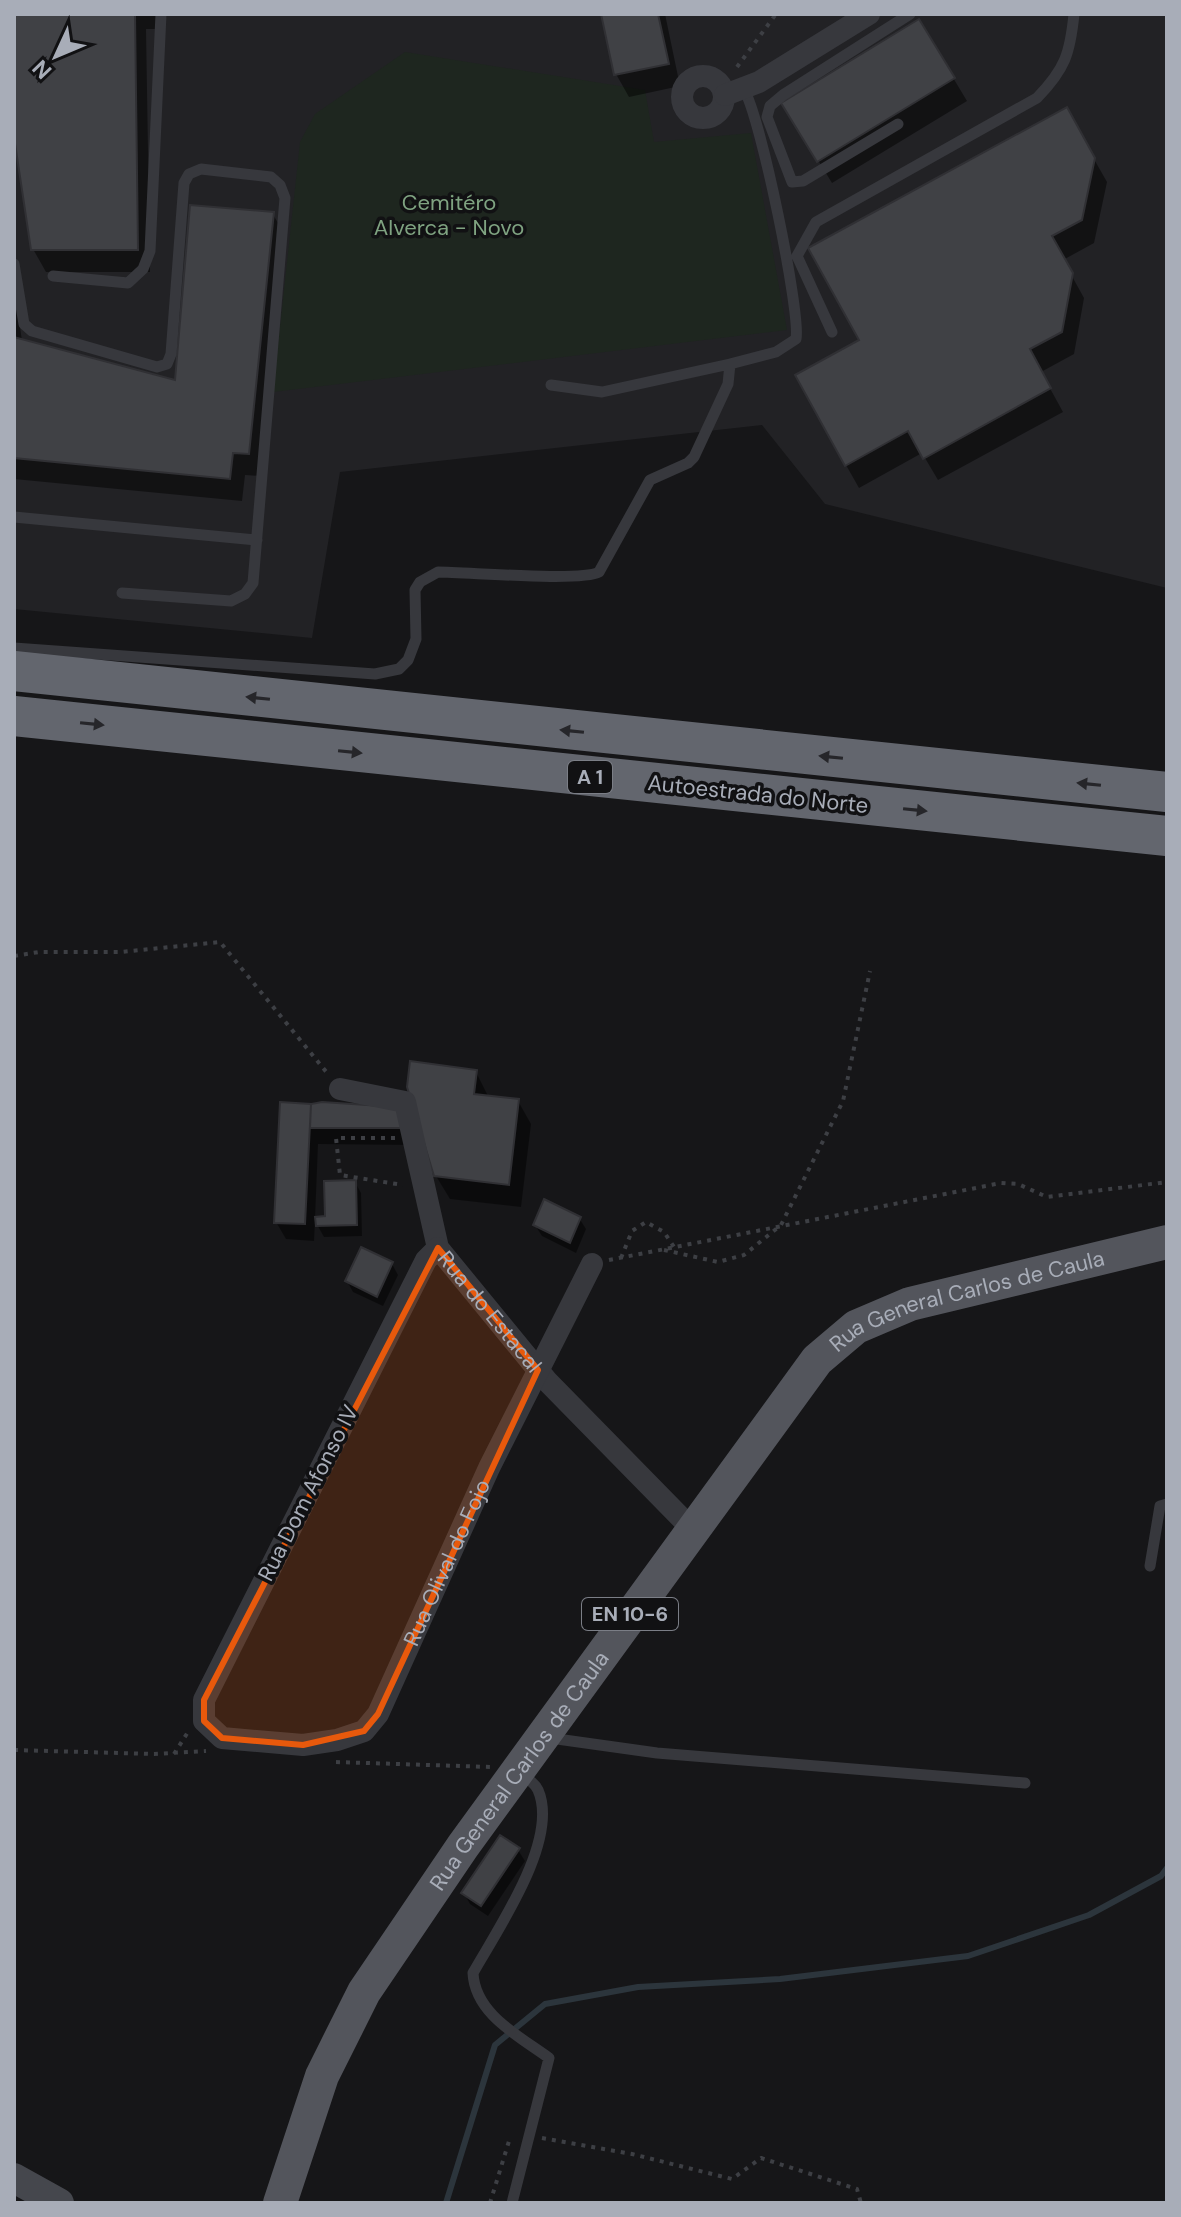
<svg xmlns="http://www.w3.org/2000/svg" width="1181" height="2217" font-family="'DM Sans',sans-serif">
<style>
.built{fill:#222225}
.green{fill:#1e261f}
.shadow{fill:#0007}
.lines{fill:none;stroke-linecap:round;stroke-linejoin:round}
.stream{stroke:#2c353c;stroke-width:6}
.building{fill:#404145;stroke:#303034;stroke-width:2}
.path{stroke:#3d3f44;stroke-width:4;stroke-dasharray:4 6;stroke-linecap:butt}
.lane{stroke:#37383d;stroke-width:11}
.street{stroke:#37383d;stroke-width:22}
.secondary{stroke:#45474d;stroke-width:30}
.primary{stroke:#53555c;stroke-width:34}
.highway{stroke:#63666e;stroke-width:40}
.oneway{fill:#26262a}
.marked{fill:#e8590c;fill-opacity:0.2;stroke:#e8590c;stroke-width:6;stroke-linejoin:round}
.labels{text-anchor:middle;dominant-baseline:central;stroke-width:7;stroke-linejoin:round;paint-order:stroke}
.shield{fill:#111113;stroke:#7b7e86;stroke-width:2}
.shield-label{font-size:20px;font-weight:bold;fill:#a8adb8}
.park-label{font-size:22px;fill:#7fa381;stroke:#111113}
.street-label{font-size:22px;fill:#a8adb8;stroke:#111113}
</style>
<rect width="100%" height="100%" fill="#161618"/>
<path class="built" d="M 14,14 L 1167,14 L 1167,588 L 825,504 L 762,425 L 340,472 L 312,638 L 14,609 Z"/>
<path class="green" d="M 405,52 L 645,90 L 654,142 L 751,133 L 787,330 L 273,392 L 300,142 L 315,114 Z"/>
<path class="shadow" d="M 14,14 L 161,14 L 162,29 L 146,29 L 150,272 L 46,272 L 33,249 L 14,124 Z
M 603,14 L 665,14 L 680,86 L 629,97 L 616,74 Z
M 919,21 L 967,101 L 832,183 L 797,126 Z
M 1066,110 L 1107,182 L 1094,243 L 1063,260 L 1084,298 L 1074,354 L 1041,372 L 1063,412 L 938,480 L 922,453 L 859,488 L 846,465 L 861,341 Z
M 272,213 L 286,236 L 262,476 L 245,475 L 242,501 L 14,479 L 14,285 L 22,341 L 177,383 Z
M 476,1072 L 489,1098 L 518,1101 L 531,1124 L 521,1207 L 450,1199 L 436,1176 Z
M 281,1104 L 396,1109 L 412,1145 L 318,1144 L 315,1219 L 328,1218 L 355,1182 L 361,1193 L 362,1236 L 324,1237 L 315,1221 L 314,1241 L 286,1239 L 276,1222 Z
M 579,1218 L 586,1229 L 576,1253 L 542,1236 L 535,1225 Z
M 392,1264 L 398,1275 L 383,1306 L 353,1292 L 347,1281 Z
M 518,1850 L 525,1861 L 488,1916 L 470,1904 L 464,1893 Z"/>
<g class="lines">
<path class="stream" d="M 446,2203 L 495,2045 L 545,2004 L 638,1987 L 780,1979 L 968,1956 L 1089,1915 L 1161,1876 L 1167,1868"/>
</g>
<path class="building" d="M 14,14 L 135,14 L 138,250 L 31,250 L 14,137 Z
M 601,14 L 658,14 L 669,64 L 614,75 Z
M 919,19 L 955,78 L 817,162 L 781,103 Z
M 1067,107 L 1095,158 L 1082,220 L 1052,236 L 1073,273 L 1062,332 L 1030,349 L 1051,388 L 923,459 L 908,431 L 845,466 L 795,375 L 859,340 L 808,248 Z
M 190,205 L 274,212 L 249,454 L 233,453 L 230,479 L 14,458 L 14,337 L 175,380 Z
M 410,1061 L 477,1070 L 474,1094 L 519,1099 L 509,1185 L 434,1176 L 407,1087 Z
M 280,1102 L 311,1104 L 305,1224 L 274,1223 Z
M 322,1102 L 397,1107 L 404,1128 L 310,1128 L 311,1104 Z
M 356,1180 L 357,1225 L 316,1226 L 315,1217 L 325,1216 L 324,1181 Z
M 544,1199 L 581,1217 L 570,1243 L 533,1225 Z
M 361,1247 L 393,1262 L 377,1297 L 345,1281 Z
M 500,1835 L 520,1848 L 481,1906 L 461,1893 Z"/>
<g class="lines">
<path class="path" d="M 737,67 L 776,14
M 14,956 L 39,952 L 121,952 L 220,942 L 328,1074
M 395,1138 L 336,1138 L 340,1175 L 403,1185
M 664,1250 L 718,1262 L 744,1255 L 781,1225 L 843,1101 L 870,971
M 621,1258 L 632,1231 L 646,1222 L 664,1232 L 674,1247
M 609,1260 L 1001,1183 L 1018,1184 L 1047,1197 L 1167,1182
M 14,1750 L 154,1754 L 206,1751
M 174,1754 L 188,1732
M 336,1762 L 491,1767
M 542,2138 L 632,2154 L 732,2179 L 761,2158 L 857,2189 L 861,2203
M 490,2203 L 509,2141 L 514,2140"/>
<path class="lane" d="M 898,124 L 803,181 L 792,182 L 767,117 L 770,106 L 783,95 L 910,14
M 14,264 L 24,324 L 32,331 L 157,367 L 167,364 L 171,354 L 184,183 L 189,174 L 201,169 L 271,177 L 280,185 L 285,198 L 253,583 L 245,594 L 231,601 L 122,593
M 53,276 L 128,283 L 143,269 L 150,251 L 161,14
M 832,332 L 797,256 L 816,222 L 1037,98 C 1065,69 1070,54 1074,14
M 551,385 L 602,392 L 730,364
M 14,517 L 257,540
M 14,648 L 375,674 L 399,669 L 408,660 L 416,639 L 415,590 L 420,582 L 438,572 C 468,572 581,582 599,572 L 650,480 L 688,463 L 694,457 L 728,384 L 730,364 L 776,352 L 796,339 C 801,313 760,114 744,90
M 1150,1566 L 1160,1506 L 1167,1504
M 550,1738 L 657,1753 L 1025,1783
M 512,2203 L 549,2058 C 519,2036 475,2014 473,1973 C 497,1930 560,1840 538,1790 C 535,1783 527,1778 520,1774"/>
<g class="street">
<circle cx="703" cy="97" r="21"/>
<path d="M 725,95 L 759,82 L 869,14"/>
<path id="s1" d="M 340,1089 L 405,1102 L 438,1248 L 547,1381 L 692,1529"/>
<path id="s2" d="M 438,1248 L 426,1260 L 204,1700 L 204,1721 L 222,1738 L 303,1745 L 337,1740 L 364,1731 L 378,1714 L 489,1468 L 592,1264"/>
</g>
<path class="secondary" d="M 14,2178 L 59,2203"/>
<path class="primary" id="s3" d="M 280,2203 L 322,2076 L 364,1992 L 463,1846 L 817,1360 L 856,1327 L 910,1304 L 1167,1242"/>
<path class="highway" d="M 14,671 L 1167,792
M 14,716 L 1167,836"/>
</g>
<defs><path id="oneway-solid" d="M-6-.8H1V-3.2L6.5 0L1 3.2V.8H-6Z" transform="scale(2)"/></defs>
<g class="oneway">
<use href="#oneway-solid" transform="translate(258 698) rotate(-174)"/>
<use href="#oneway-solid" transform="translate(92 724) rotate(6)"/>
<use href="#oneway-solid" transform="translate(572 731) rotate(-174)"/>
<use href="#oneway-solid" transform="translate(350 752) rotate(6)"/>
<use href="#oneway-solid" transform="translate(831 757) rotate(-174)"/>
<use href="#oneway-solid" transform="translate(1089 784) rotate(-174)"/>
<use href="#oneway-solid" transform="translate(915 810) rotate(6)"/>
</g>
<path class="marked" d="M 438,1248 L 538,1370 L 378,1714 L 364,1731 L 303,1745 L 222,1738 L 204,1721 L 204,1700 Z"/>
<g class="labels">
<g class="shield">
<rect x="568" y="761" width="44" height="32" rx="6"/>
<rect x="582" y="1598" width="96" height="32" rx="6"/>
</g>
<g class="shield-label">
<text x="590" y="777">A 1</text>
<text x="630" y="1614">EN 10-6</text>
</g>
<g class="park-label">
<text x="449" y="202">Cemitéro<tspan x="449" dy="25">Alverca - Novo</tspan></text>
</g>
<g class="street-label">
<text transform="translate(758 794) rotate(6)">Autoestrada do Norte</text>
<text stroke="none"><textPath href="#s3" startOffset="1170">Rua General Carlos de Caula</textPath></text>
<text stroke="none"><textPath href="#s1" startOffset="298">Rua do Estacal</textPath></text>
<text transform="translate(308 1493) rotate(-63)">Rua Dom Afonso IV</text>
<text stroke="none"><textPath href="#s2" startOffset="888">Rua Olival do Fojo</textPath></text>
<text stroke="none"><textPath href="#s3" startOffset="498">Rua General Carlos de Caula</textPath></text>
</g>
</g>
<rect width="1181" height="2217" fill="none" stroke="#a8adb8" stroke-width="32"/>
<g transform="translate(56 56) rotate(226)" stroke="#111113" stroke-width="6" paint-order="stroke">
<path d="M0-6L14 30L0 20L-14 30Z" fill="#a8adb8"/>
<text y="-12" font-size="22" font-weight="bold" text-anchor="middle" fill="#a8adb8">N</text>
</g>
</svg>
